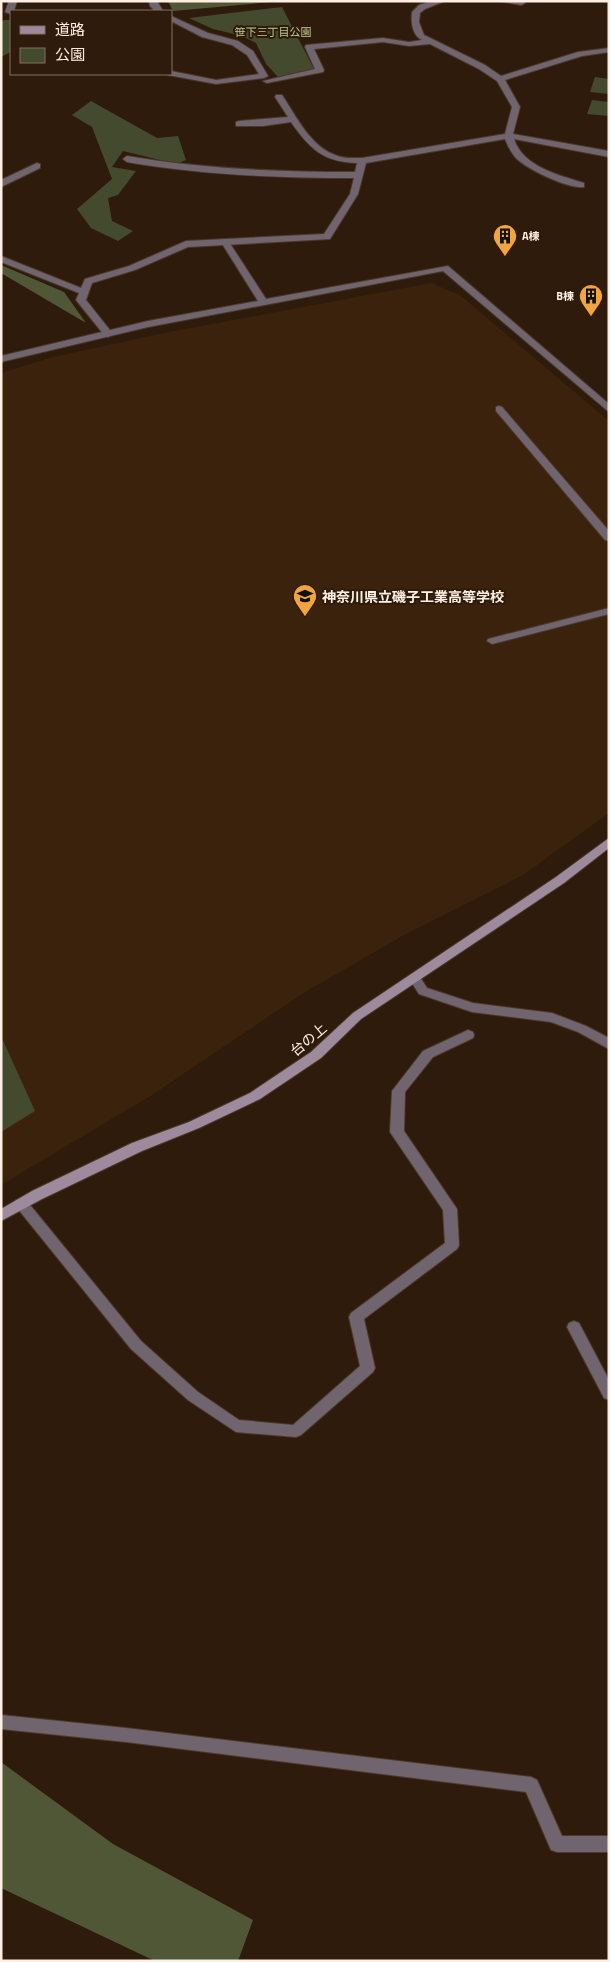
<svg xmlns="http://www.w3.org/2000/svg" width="610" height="1962" font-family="'Titillium Web','Noto Sans JP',sans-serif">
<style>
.built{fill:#3b220c}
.green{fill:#444a2e}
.forest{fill:#505737}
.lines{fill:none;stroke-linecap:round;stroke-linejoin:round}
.lane-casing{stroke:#4c3929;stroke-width:2}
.street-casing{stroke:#4c3929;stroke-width:2}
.secondary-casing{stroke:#4c3929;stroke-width:2}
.lane{fill:#70646f;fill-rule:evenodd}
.street{fill:#70646f;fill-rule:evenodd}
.secondary{fill:#9d8b9d;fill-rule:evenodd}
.labels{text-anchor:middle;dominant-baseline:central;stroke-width:4;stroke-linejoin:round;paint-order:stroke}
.far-park-label{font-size:11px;fill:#bbc88e;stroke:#2f1b0b}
.far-poi-label{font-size:11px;font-weight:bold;fill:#fdefe4;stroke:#2f1b0b;text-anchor:start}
.poi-label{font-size:14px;font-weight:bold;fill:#fdefe4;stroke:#2f1b0b;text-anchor:start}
.street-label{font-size:14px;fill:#fdefe4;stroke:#2f1b0b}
</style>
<rect width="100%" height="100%" fill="#2f1b0b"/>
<path class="built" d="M 431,283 L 460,295 L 609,421 L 609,813 L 523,875 L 404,935 L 305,992 L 152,1095 L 1,1185 L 1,373 L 53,357 L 164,333 Z"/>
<path class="green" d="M 282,7 L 314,69 L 278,77 L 266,64 L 256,43 L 242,36 L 213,29 L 189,18 Z
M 5,20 L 11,20 L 11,52 L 1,57 L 1,21 Z
M 595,77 L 609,79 L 609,94 L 590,92 Z
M 592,100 L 609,102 L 609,116 L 587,114 Z
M 91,101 L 157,138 L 178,136 L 186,160 L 176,164 L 123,151 L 112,167 L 136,171 L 118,195 L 108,198 L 112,221 L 133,231 L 118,241 L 91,228 L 77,209 L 112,179 L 92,127 L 72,115 Z
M 1,1036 L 35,1111 L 1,1132 Z"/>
<path class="forest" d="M 168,1 L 271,1 L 271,2 L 173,11 Z
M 1,265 L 64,292 L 86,323 L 1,273 Z
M 1,1762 L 113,1844 L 253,1920 L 238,1961 L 155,1961 L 1,1888 Z"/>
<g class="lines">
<g class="lane-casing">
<path id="lane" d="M 9,1 L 17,1 L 14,11 L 11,11 L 11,14 L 5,12 Z
M 432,1 L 445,1 L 425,9 L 420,13 L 419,22 L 424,35 L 485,65 L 501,76 L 578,52 L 609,48 L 609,52 L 582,56 L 505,80 L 520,107 L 513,134 L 609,151 L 609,157 L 514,139 C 523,167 559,175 584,183 L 584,187 C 568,189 526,169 515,157 C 510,151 508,146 505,139 L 366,163 L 358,194 L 330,239 L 188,247 L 135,270 L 92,283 L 86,300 L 113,334 L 108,337 L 105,336 L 76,300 L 79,293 L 1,262 L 1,256 L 81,288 L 85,279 L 129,266 L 186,241 L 324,234 L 350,194 L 354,178 C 277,178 202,175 127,162 L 123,159 L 127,156 C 203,169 278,172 355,172 L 357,163 C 323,162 310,149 291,122 L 263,126 L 236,126 L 236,122 L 239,121 L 288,117 L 275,97 L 276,95 L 282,95 C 296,116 310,146 335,155 C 343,159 353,158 362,158 L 505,134 L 512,107 L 497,81 L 479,69 L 430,44 L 409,46 L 383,42 L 314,49 L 324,70 L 323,72 L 267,83 L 263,81 L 315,69 L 305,47 L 306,45 L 383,38 L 409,42 L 422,40 C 412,35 411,22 412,12 L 419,5 Z
M 498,1 L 523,1 L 525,3 L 521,5 Z
M 171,16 L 208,33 L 238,41 L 253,51 L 268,76 L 264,78 L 216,84 L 168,75 L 171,74 L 171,71 L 216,80 L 259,74 L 247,55 L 232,45 L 202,37 L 171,21 Z
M 37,163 L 40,164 L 40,168 L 1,187 L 1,180 Z
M 499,406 L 502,407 L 609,531 L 609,541 L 605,540 L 496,411 L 496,407 Z
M 609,608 L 609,614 L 492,644 L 487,641 L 488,639 Z
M 414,973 L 418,974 L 427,988 L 473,1003 L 552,1013 L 586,1026 L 609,1038 L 609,1049 L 578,1032 L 551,1022 L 472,1012 L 419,994 L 408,977 Z
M 574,1321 L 579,1323 L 609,1380 L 609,1400 L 604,1398 L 567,1327 L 569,1323 Z
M 1,1715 L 126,1728 L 531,1777 L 537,1780 L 562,1836 L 609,1836 L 609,1852 L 557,1852 L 551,1850 L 526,1792 L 126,1742 L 1,1729 Z"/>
</g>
<g class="street-casing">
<path id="street" d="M 149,1 L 157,1 L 163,11 L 155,11 L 150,6 Z
M 225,239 L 229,242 L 266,299 L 448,266 L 609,404 L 609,412 L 443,271 L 148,327 L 1,362 L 1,356 L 148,321 L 258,301 L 221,242 Z
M 468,1030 L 473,1032 L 474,1035 L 473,1038 L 433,1057 L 405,1092 L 404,1131 L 457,1209 L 459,1245 L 457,1249 L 364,1319 L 375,1368 L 373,1372 L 301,1435 L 296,1437 L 236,1432 L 188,1400 L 131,1349 L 14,1204 L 16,1200 L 21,1199 L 26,1200 L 141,1341 L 198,1392 L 239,1420 L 293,1425 L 360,1366 L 349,1317 L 351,1313 L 445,1243 L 443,1210 L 390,1132 L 392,1091 L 423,1051 Z"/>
</g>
<g class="secondary-casing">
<path id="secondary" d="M 609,838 L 609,848 L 564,883 L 361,1019 L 321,1058 L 260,1099 L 199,1128 L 142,1151 L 42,1199 L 1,1221 L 1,1209 L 32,1191 L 132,1143 L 189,1122 L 250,1093 L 311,1052 L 353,1013 L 556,877 Z"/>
</g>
<use href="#lane" class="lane"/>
<use href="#street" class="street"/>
<use href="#secondary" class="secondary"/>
</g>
<defs>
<g id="building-pin" transform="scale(1.25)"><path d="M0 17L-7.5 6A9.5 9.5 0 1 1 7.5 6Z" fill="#f1a540" stroke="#2f1b0b"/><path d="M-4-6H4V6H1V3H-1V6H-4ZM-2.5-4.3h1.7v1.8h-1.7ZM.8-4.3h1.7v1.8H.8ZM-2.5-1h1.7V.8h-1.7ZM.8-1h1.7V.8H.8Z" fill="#111"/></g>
<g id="school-pin" transform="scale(1.25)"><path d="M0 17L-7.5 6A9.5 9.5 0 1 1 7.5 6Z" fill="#f1a540" stroke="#2f1b0b"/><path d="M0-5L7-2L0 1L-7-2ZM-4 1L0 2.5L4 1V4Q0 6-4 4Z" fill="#111"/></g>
</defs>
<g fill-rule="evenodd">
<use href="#building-pin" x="505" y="236"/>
<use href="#building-pin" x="591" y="296"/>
<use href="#school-pin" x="305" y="596"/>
</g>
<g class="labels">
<g class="far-park-label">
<text x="273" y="32">笹下三丁目公園</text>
</g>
<g class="far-poi-label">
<text x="522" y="236">A棟</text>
<text x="574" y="296" text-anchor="end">B棟</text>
</g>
<g class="poi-label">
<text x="322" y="596">神奈川県立磯子工業高等学校</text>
</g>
<g class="street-label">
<text transform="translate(308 1039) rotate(-40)">台の上</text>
</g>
</g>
<rect width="610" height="1962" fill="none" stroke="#fdefe4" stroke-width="5"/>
<rect x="10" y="10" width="162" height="65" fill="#2f1b0b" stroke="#817062"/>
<rect x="20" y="26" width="25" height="8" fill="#9d8b9d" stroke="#817062"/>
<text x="55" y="35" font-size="15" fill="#fdefe4">道路</text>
<rect x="20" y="48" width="25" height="15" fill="#444a2e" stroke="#817062"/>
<text x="55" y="60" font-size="15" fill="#fdefe4">公園</text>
</svg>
